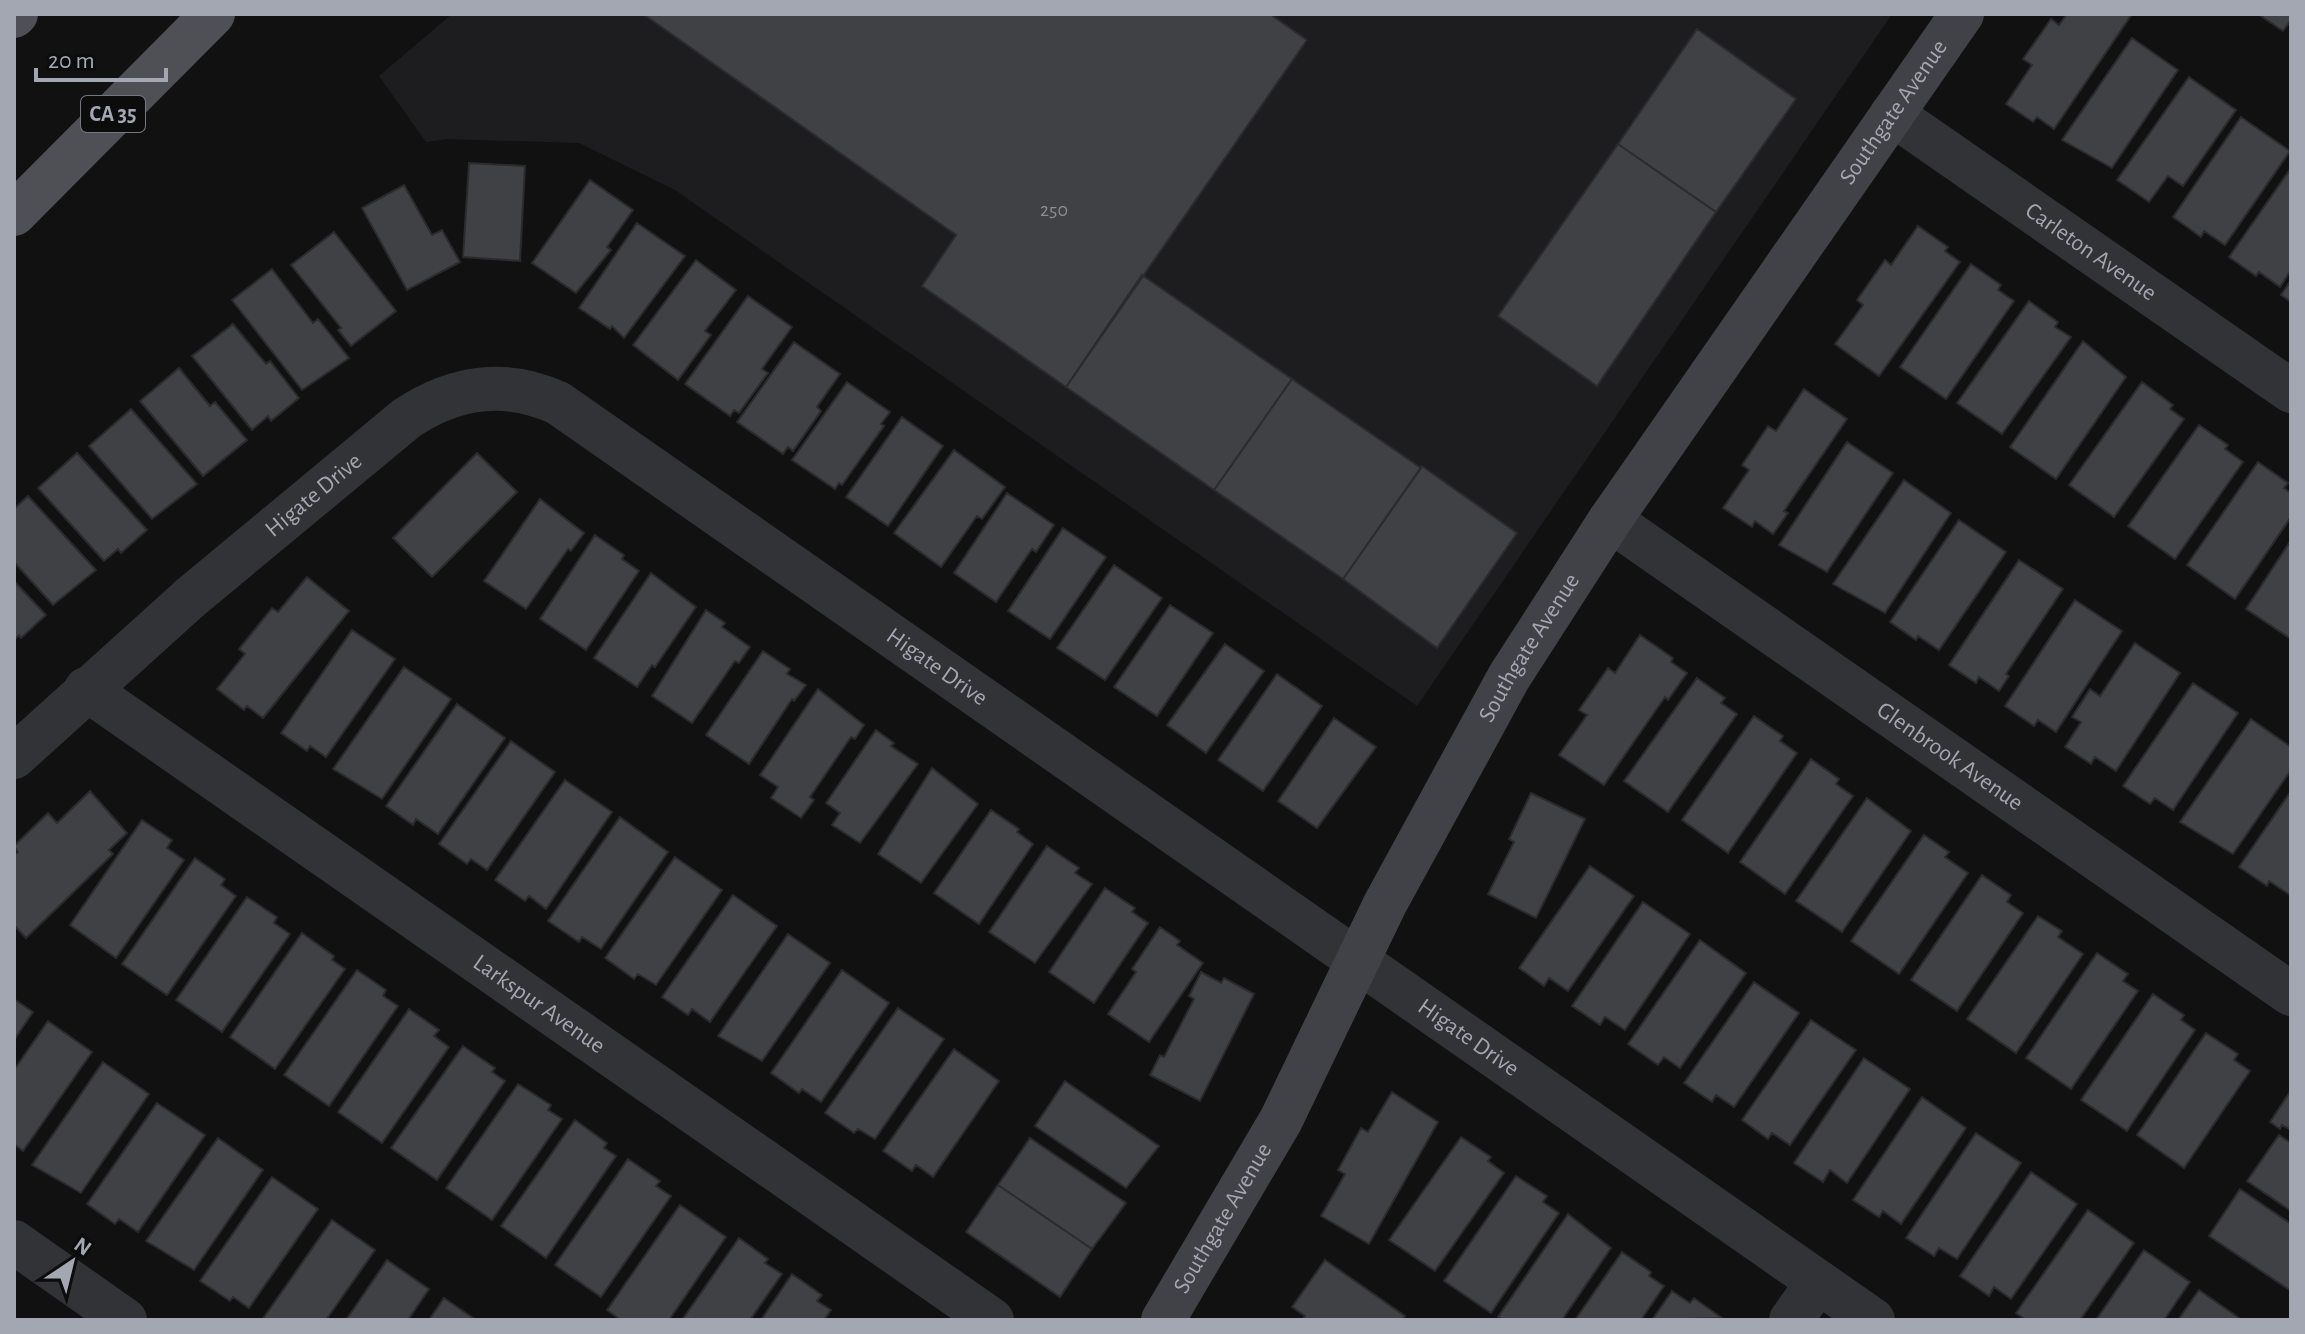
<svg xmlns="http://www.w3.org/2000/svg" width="2305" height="1334" font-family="'Alegreya Sans',sans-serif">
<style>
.built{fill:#1d1d1f}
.building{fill:#404145;stroke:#2b2b2e;stroke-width:2}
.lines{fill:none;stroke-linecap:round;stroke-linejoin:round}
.street{stroke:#323337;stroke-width:44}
.secondary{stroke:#414247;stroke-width:44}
.primary{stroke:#4f5056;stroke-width:44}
.labels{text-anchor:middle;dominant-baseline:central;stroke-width:8;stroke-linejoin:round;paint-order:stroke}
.number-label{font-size:20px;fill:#8a8e97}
.shield{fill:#0c0c0d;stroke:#767880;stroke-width:2}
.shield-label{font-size:22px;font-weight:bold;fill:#a3a7b2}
.street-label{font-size:24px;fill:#a3a7b2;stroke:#0c0c0d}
</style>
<rect width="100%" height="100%" fill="#111112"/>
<path class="built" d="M 452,14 L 1892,14 L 1417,706 L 675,190 L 579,143 L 448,139 L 426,142 L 379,76 Z"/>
<path class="building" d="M 643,14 L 1270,14 L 1307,40 L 1066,387 L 922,286 L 956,235 Z
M 2067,14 L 2132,14 L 2054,129 L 2037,117 L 2033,122 L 2006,104 L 2032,65 L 2023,59 L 2051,19 L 2059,25 Z
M 2258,14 L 2291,14 L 2291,20 L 2283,31 Z
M 1697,29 L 1796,99 L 1716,212 L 1618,144 Z
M 2132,38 L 2178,70 L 2112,168 L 2062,140 Z
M 2189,77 L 2236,110 L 2183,186 L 2168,176 L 2149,202 L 2117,180 Z
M 2241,117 L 2290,151 L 2225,245 L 2204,231 L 2201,237 L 2173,217 Z
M 1618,144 L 1716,212 L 1597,386 L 1498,316 Z
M 469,163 L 525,166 L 520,261 L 463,257 Z
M 2291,168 L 2291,270 L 2280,287 L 2259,272 L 2256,276 L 2229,257 Z
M 590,180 L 633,210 L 607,247 L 611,250 L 576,293 L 532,263 Z
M 404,185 L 432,235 L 442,230 L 460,262 L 407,290 L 362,208 Z
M 637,223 L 685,256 L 624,338 L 612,326 L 610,329 L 579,308 Z
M 1918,226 L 1948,247 L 1945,251 L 1960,262 L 1879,376 L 1835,344 L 1863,305 L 1857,300 L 1885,260 L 1891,265 Z
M 334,232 L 396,311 L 351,346 L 338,330 L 341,328 L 291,265 Z
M 696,260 L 736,290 L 705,331 L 711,335 L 678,380 L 633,345 Z
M 1971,264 L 2001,285 L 1998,290 L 2014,301 L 1946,399 L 1900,367 Z
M 272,269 L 313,323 L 318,319 L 349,358 L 302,390 L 232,300 Z
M 1142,275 L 1292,379 L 1214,490 L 1066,387 Z
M 2291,280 L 2291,302 L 2281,295 Z
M 748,296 L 792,327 L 762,369 L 768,373 L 739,413 L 734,410 L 730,416 L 685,384 Z
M 2029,301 L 2058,322 L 2055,327 L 2071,337 L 2002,434 L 1957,403 Z
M 233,324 L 266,364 L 270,361 L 299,398 L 271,421 L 268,416 L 252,430 L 192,356 Z
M 2083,341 L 2126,377 L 2056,479 L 2010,447 Z
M 794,342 L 840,374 L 817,407 L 821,411 L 793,451 L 788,447 L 783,454 L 737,422 Z
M 179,368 L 210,406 L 215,402 L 247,440 L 203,476 L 140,401 Z
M 1292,379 L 1421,468 L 1343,579 L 1214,490 Z
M 847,382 L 890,412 L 881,424 L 884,426 L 842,485 L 839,483 L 835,489 L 792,460 Z
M 2142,382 L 2173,405 L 2170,409 L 2184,419 L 2114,517 L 2069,485 Z
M 1804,389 L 1847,419 L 1784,511 L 1788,513 L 1773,534 L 1755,521 L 1752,527 L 1723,508 L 1749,470 L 1742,465 L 1768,426 L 1776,431 Z
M 131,409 L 197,484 L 152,519 L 89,446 Z
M 902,417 L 943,446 L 888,526 L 846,497 Z
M 2199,425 L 2228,445 L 2225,449 L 2243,462 L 2175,559 L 2128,526 Z
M 1847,442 L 1893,473 L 1827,572 L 1779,545 Z
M 954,450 L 1005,487 L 982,519 L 977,516 L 941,567 L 894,533 Z
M 77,453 L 147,530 L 121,553 L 118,549 L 104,561 L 38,488 Z
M 477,453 L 517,492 L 432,577 L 393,538 Z
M 2258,462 L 2288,483 L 2284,488 L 2291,493 L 2291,517 L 2235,599 L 2187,565 Z
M 1422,466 L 1517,533 L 1437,648 L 1343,579 Z
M 1904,480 L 1951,513 L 1885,613 L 1833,584 Z
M 1007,493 L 1054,525 L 1036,552 L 1032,549 L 996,602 L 954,573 Z
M 28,496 L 96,570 L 53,605 L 14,562 L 14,509 Z
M 540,499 L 584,533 L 571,551 L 568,549 L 526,609 L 484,581 Z
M 1959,520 L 2006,552 L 1939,650 L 1918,636 L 1916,640 L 1890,622 Z
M 1063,528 L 1106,557 L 1050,639 L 1008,611 Z
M 595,535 L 624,555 L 622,559 L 639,571 L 586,650 L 540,619 Z
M 2291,540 L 2291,639 L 2246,609 Z
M 2019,560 L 2063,589 L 2006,674 L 2009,676 L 1999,691 L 1979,677 L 1976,683 L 1949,665 Z
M 1114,565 L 1162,598 L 1105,680 L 1057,648 Z
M 651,573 L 696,607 L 655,667 L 652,665 L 637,687 L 594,658 Z
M 307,577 L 349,611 L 263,718 L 247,706 L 244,710 L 217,689 L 245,654 L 239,649 L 272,608 L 278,612 Z
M 14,581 L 46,615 L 21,638 L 19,635 L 14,640 Z
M 2075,600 L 2122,631 L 2056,732 L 2038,720 L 2034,726 L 2005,706 Z
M 1170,605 L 1213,633 L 1157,716 L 1114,687 Z
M 706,610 L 725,623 L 722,627 L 750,647 L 739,663 L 735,661 L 692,723 L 652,696 Z
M 352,630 L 395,659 L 326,757 L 310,746 L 307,751 L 281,733 Z
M 1640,635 L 1673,658 L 1671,662 L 1687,673 L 1668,700 L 1665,697 L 1604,785 L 1559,755 L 1587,715 L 1579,710 L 1608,668 L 1615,673 Z
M 2135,643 L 2180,673 L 2116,771 L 2095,757 L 2091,764 L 2065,747 L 2081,722 L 2072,717 L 2090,689 L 2100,696 Z
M 1225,644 L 1264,671 L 1206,753 L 1167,725 Z
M 763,651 L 790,669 L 787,674 L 806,685 L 794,701 L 792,699 L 749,764 L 706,735 Z
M 404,667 L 451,699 L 382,799 L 333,769 Z
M 1277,674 L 1322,706 L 1263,791 L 1218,760 Z
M 1697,678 L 1725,698 L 1721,703 L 1737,714 L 1668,812 L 1624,781 Z
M 2193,683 L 2238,713 L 2173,810 L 2155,798 L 2150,804 L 2123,786 Z
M 818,689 L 864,725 L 855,739 L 851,737 L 810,797 L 814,800 L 801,818 L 771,798 L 778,787 L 760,775 Z
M 457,704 L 505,738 L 438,834 L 416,819 L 413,825 L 386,806 Z
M 1754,716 L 1783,736 L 1780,741 L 1797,753 L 1728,853 L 1682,820 Z
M 1334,718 L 1376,747 L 1317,828 L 1278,801 Z
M 2251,719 L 2291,747 L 2291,770 L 2233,854 L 2180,822 Z
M 876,730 L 894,743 L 891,746 L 918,764 L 860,843 L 832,825 L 840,813 L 826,803 Z
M 511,741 L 555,772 L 487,870 L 471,859 L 467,864 L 439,844 Z
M 1811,759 L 1839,779 L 1836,784 L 1853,796 L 1785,894 L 1740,862 Z
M 932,768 L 978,804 L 921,883 L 878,854 Z
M 565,780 L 612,812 L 546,909 L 529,896 L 525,901 L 495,880 Z
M 90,791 L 127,833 L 109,850 L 113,854 L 26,938 L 14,925 L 14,855 L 18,852 L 14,846 L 48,813 L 57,823 Z
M 2291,791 L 2291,894 L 2290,895 L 2269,881 L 2267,886 L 2239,867 Z
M 1531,793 L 1585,819 L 1536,918 L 1488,894 L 1514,842 L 1509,839 Z
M 1867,798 L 1911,831 L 1842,932 L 1796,901 Z
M 991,810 L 1019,829 L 1017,832 L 1033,844 L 979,924 L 934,893 Z
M 620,817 L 668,852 L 601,949 L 582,937 L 579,942 L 548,921 Z
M 142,820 L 172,840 L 167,848 L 184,860 L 116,958 L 70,925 Z
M 1924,835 L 1949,852 L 1945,857 L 1968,873 L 1899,974 L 1851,941 Z
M 1047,846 L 1079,868 L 1075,873 L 1092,884 L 1035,963 L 989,932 Z
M 675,857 L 722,890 L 656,985 L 638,974 L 634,979 L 605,958 Z
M 195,858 L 225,879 L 221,885 L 236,896 L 167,995 L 122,964 Z
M 1590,866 L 1634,896 L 1568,991 L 1549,978 L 1544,986 L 1519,968 Z
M 1982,875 L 2011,895 L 2007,902 L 2023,913 L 1957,1011 L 1911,980 Z
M 1105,888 L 1135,908 L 1132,912 L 1148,923 L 1094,1003 L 1049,972 Z
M 733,895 L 777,926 L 710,1022 L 692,1009 L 688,1015 L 662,997 Z
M 247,897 L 277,917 L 274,923 L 290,934 L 222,1032 L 176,1000 Z
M 1643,902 L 1690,934 L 1625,1030 L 1605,1017 L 1600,1025 L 1572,1006 Z
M 2038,916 L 2062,931 L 2058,937 L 2083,954 L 2016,1053 L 1967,1019 Z
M 1160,927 L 1180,941 L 1177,945 L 1203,963 L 1149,1042 L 1108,1014 L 1136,972 L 1132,969 Z
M 302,933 L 334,956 L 332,960 L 345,969 L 275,1069 L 230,1037 Z
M 788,934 L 830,963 L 762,1061 L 718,1036 Z
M 1700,940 L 1746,973 L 1680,1068 L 1664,1057 L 1658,1065 L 1628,1044 Z
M 2097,953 L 2128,974 L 2123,981 L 2138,991 L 2071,1089 L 2026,1058 Z
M 357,970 L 386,990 L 383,996 L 398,1006 L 329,1106 L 284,1075 Z
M 842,970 L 889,1003 L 821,1102 L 802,1089 L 799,1093 L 771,1073 Z
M 1201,972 L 1221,983 L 1224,978 L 1254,994 L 1200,1101 L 1150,1075 L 1160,1055 L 1164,1057 L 1194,999 L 1189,996 Z
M 1754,982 L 1799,1013 L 1734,1107 L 1716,1095 L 1712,1102 L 1684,1083 Z
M 2153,994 L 2184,1015 L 2181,1020 L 2195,1030 L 2127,1131 L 2081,1100 Z
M 14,999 L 33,1012 L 14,1040 Z
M 898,1008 L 944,1039 L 875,1139 L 858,1129 L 854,1133 L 825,1113 Z
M 409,1009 L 439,1030 L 434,1036 L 449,1047 L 382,1143 L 338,1112 Z
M 1811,1020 L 1856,1050 L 1790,1145 L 1772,1133 L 1768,1139 L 1742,1120 Z
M 48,1021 L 92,1052 L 23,1151 L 14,1144 L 14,1070 Z
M 2206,1033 L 2238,1054 L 2234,1060 L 2250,1071 L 2184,1168 L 2137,1135 Z
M 463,1046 L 495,1068 L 492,1072 L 505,1081 L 437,1180 L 391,1148 Z
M 954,1049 L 999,1081 L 933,1177 L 916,1165 L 912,1171 L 883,1151 Z
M 1864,1058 L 1910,1089 L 1847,1183 L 1830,1170 L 1823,1182 L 1794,1163 Z
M 103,1062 L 149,1094 L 81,1193 L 32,1165 Z
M 1065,1081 L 1159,1146 L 1126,1188 L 1035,1126 Z
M 518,1084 L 551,1105 L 548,1110 L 562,1119 L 492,1220 L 446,1188 Z
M 2291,1090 L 2291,1130 L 2282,1125 L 2280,1129 L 2270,1122 Z
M 1392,1092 L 1438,1122 L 1369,1244 L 1321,1216 L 1345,1174 L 1338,1170 L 1361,1128 L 1368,1132 Z
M 1922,1097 L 1966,1128 L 1901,1224 L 1883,1211 L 1879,1217 L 1853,1200 Z
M 157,1103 L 205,1135 L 138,1232 L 119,1219 L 115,1224 L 87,1204 Z
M 575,1120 L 607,1143 L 604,1148 L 616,1156 L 546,1258 L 501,1226 Z
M 1976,1133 L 2021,1163 L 1957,1259 L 1939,1248 L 1934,1256 L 1906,1238 Z
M 2279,1135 L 2291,1143 L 2291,1211 L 2247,1181 Z
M 1461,1137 L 1491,1157 L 1488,1161 L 1504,1173 L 1435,1271 L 1389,1240 Z
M 218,1138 L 263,1170 L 194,1270 L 146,1241 Z
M 1030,1138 L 1126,1203 L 1092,1249 L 998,1185 Z
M 628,1159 L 660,1181 L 656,1186 L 671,1196 L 601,1297 L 555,1265 Z
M 2031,1172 L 2077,1204 L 2011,1299 L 1994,1287 L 1989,1296 L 1960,1276 Z
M 1516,1176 L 1547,1196 L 1543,1202 L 1559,1213 L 1491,1313 L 1444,1281 Z
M 272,1177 L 318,1209 L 249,1308 L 233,1297 L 230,1301 L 200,1281 Z
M 998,1185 L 1092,1249 L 1060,1297 L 966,1232 Z
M 2240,1189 L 2291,1224 L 2291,1291 L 2209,1236 Z
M 680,1205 L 726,1237 L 669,1320 L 621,1320 L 607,1310 Z
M 2088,1210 L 2134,1243 L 2080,1320 L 2026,1320 L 2016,1313 Z
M 1568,1214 L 1611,1248 L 1562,1320 L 1503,1320 L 1498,1317 Z
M 332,1220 L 375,1250 L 326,1320 L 262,1320 Z
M 739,1238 L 768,1259 L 765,1263 L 782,1274 L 750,1320 L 682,1320 Z
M 2144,1250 L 2190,1282 L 2164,1320 L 2096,1320 Z
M 1622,1252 L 1651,1272 L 1649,1276 L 1664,1286 L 1641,1320 L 1575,1320 Z
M 387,1260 L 429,1289 L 408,1320 L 346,1320 Z
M 1325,1260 L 1405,1316 L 1402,1320 L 1302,1320 L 1305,1316 L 1292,1307 Z
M 792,1274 L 822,1295 L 817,1301 L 831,1310 L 824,1320 L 761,1320 Z
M 2199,1290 L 2242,1320 L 2178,1320 Z
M 1672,1291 L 1690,1303 L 1694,1298 L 1722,1318 L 1652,1320 Z
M 444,1298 L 476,1320 L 429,1320 Z"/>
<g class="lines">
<g class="street">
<path id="s1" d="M 1892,114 L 2291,391"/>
<path id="s2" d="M 1610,520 L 2291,994"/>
<path id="s3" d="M 86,689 L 992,1320"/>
<path id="s4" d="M 14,757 L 191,597 L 407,418 C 455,386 506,379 558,403 L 1873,1320"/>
<path d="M 14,1242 L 125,1320"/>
<path d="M 1791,1320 L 1818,1282"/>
</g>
<path class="secondary" id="s5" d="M 1163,1320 L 1281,1120 L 1385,904 L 1509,677 L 1610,520 L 1962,14"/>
<path class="primary" d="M 14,16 L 16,14
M 14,214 L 213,14"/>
</g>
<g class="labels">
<g class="number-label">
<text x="1054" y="210">250</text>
</g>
<rect class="shield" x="81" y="96" width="64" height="36" rx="6"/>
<g class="shield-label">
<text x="113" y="114">CA 35</text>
</g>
<g class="street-label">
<text stroke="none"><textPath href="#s5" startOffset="1414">Southgate Avenue</textPath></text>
<text stroke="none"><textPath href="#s1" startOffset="242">Carleton Avenue</textPath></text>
<text stroke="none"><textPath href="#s4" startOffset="398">Higate Drive</textPath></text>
<text stroke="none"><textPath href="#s5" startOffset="766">Southgate Avenue</textPath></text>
<text stroke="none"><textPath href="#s4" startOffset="1140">Higate Drive</textPath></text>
<text stroke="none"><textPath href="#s2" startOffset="414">Glenbrook Avenue</textPath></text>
<text stroke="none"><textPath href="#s3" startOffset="552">Larkspur Avenue</textPath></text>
<text stroke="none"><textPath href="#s4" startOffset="1788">Higate Drive</textPath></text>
<text stroke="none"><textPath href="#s5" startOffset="118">Southgate Avenue</textPath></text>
</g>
</g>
<rect width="2305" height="1334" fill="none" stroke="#a3a7b2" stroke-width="32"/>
<g transform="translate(72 1262) rotate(35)" stroke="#0c0c0d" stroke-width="6" paint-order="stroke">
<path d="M0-6L14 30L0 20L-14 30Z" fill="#a3a7b2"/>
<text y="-12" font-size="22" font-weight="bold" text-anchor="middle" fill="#a3a7b2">N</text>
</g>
<path d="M36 68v12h130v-12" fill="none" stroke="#a3a7b2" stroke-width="4"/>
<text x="48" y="68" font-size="24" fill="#a3a7b2" stroke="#0c0c0d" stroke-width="6" paint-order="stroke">20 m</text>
</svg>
